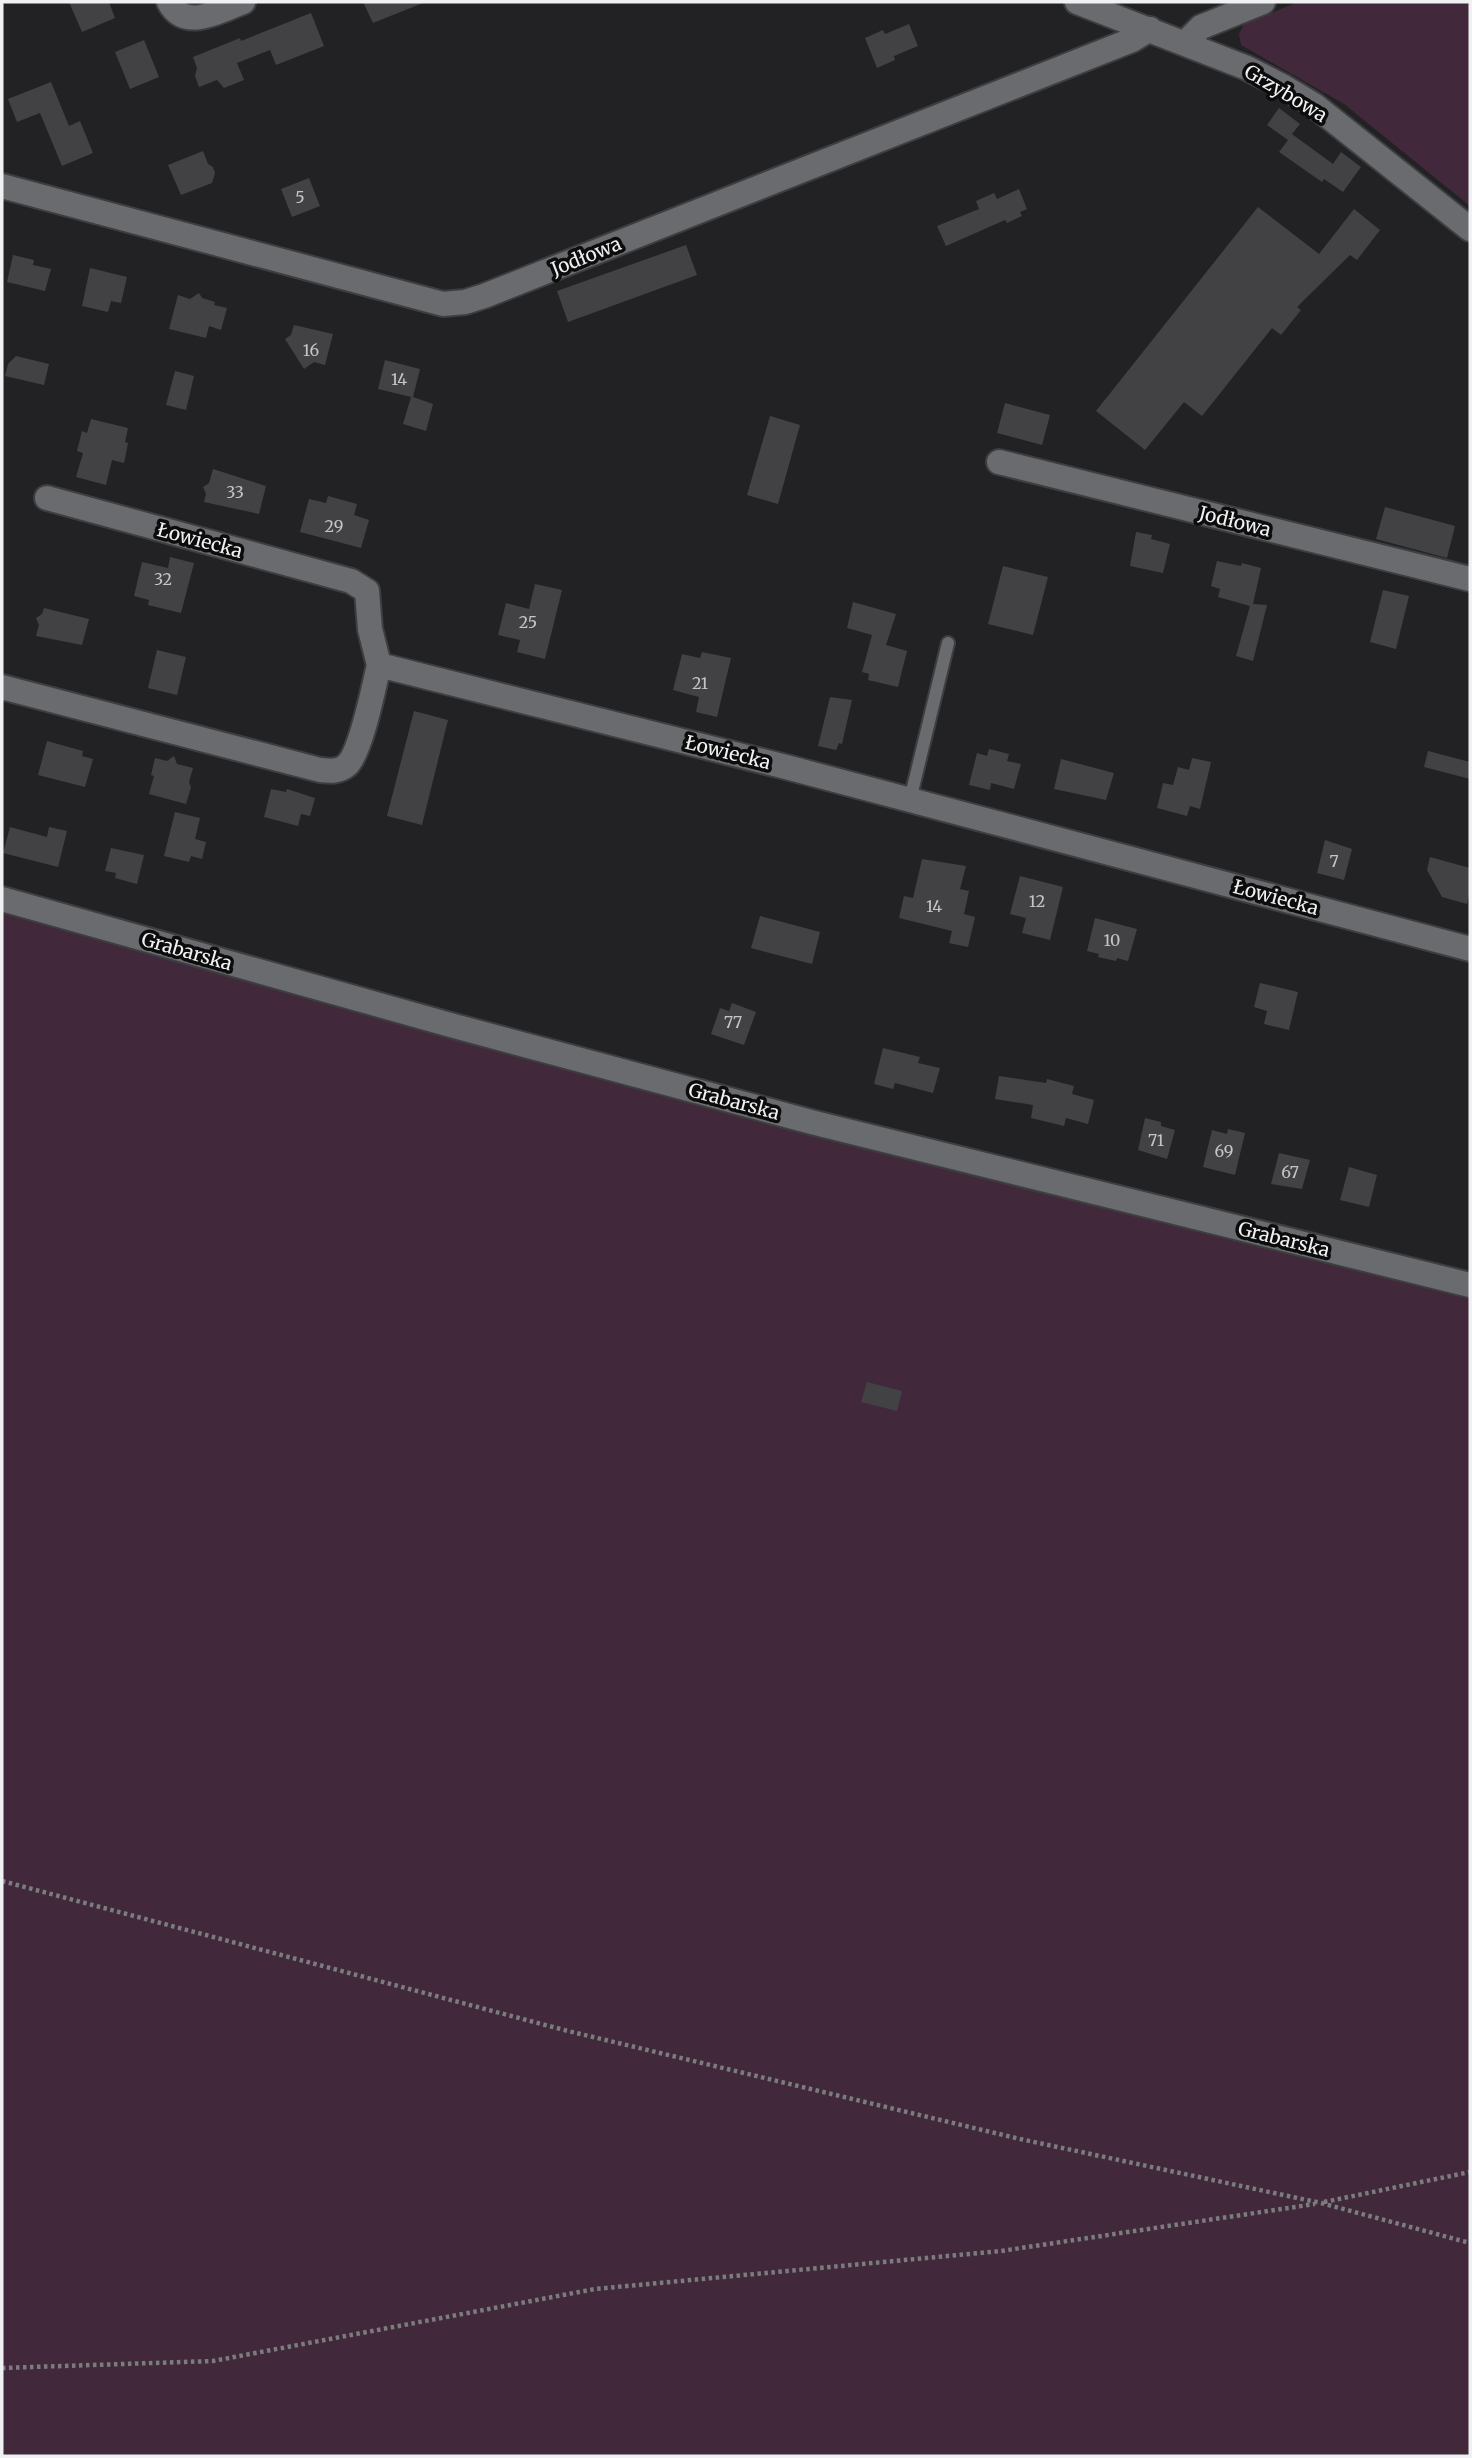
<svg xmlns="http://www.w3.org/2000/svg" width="1472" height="2458" font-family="Merriweather,serif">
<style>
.green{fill:#41293b}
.building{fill:#424144}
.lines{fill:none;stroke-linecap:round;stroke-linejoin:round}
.service-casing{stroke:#3d3e40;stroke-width:16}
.minor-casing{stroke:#3d3e40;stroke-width:28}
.path{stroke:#7b7c7e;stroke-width:4.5;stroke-dasharray:3.5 3.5;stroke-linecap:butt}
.service{stroke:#6a6b6e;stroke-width:12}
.minor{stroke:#6a6b6e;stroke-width:24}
.labels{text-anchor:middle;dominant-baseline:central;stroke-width:7;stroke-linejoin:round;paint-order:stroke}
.number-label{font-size:16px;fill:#c4c5c6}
.street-label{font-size:19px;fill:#f0f1f2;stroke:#0c0c0d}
</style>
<rect width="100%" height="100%" fill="#222225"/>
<path class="green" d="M 1298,2 L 1470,2 L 1470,206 L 1344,104 L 1241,45 L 1239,34 L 1244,24 Z
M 2,908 L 1470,1293 L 1470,2456 L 2,2456 Z"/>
<path class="building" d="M 69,2 L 109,2 L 115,18 L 82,32 Z
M 363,2 L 423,2 L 423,3 L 373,23 Z
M 311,13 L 324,46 L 276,65 L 270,50 L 237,63 L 244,80 L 224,88 L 217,80 L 199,87 L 195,76 L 197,68 L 193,57 L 240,38 L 241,41 Z
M 909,24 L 918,46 L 894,56 L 895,60 L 877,68 L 865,38 L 883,30 L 885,34 Z
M 144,40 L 159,77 L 130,89 L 115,52 Z
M 51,82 L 69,126 L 80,121 L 93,153 L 62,166 L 40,113 L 17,122 L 8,99 Z
M 1279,108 L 1300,124 L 1292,134 L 1333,164 L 1341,152 L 1361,167 L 1343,192 L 1324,179 L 1322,182 L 1279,152 L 1288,140 L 1267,125 Z
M 203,151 L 208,164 L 213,167 L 215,173 L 212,183 L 181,195 L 168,165 Z
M 309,178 L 320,206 L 292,217 L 281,189 Z
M 1019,189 L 1027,209 L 1020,212 L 1022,216 L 1007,223 L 1005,220 L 946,246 L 937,226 L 979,209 L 976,201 L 994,193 L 997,199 Z
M 1258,207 L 1319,254 L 1354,209 L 1380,230 L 1357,260 L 1350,255 L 1297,307 L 1301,310 L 1281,335 L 1272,328 L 1202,416 L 1184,402 L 1145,450 L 1096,411 Z
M 686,245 L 697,275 L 568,322 L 557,291 Z
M 13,255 L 34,260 L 33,265 L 51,269 L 45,291 L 7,282 Z
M 90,268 L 127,277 L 121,303 L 111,301 L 108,312 L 82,306 Z
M 199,293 L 202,298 L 215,302 L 214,305 L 227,308 L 221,330 L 209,326 L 206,338 L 169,329 L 178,295 L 190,299 Z
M 294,325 L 333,334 L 325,365 L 314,362 L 304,369 L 285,339 L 291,335 Z
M 16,356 L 49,364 L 44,385 L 5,376 L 8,364 Z
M 385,360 L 420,369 L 413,397 L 433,404 L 426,431 L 403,424 L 411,397 L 378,389 Z
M 175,371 L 194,376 L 186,410 L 166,405 Z
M 1005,403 L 1050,415 L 1042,445 L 997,433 Z
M 770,416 L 800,425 L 778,504 L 747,495 Z
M 91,419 L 128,428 L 125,442 L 128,443 L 124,463 L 112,460 L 106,485 L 76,477 L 83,453 L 77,451 L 82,431 L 87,433 Z
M 213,469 L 266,486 L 259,514 L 204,502 L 206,494 L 203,487 L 209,483 Z
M 328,496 L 357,504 L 354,515 L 369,520 L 361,548 L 300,532 L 309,499 L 326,503 Z
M 1385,507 L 1455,526 L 1447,558 L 1376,539 Z
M 1136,532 L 1152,535 L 1151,539 L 1170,544 L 1163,573 L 1130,566 Z
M 170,557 L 194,563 L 181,613 L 148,605 L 149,600 L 134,596 L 142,562 L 168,568 Z
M 1217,561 L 1241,566 L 1242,563 L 1261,568 L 1253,604 L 1267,605 L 1253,661 L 1236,656 L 1250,606 L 1218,597 L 1220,589 L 1211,586 Z
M 1003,566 L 1048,577 L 1033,635 L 988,624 Z
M 535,584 L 562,590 L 545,659 L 517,652 L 520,640 L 498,635 L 506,603 L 529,609 Z
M 1383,590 L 1409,596 L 1396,649 L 1370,642 Z
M 853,602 L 896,614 L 886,645 L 907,651 L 898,687 L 868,680 L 869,674 L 862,672 L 872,635 L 847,628 Z
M 44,608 L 89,619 L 82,645 L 36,636 L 39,625 L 36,618 L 42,614 Z
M 157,650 L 186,657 L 177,695 L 148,688 Z
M 702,652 L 731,658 L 717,717 L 696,712 L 699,697 L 673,690 L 682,654 L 700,658 Z
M 830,697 L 852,700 L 842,744 L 839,743 L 836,750 L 818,746 Z
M 414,711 L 448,720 L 422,825 L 387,816 Z
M 47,741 L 83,751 L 82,756 L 93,759 L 85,787 L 38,775 Z
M 989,749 L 1009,754 L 1007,761 L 1021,764 L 1014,789 L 991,783 L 990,790 L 969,785 L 977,753 L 987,756 Z
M 1428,751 L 1470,762 L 1470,779 L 1424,767 Z
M 174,756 L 177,764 L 193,768 L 189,782 L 191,787 L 186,804 L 149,794 L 154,776 L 151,775 L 155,758 L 167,761 Z
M 1192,758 L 1211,762 L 1200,809 L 1190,806 L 1187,816 L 1157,808 L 1163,783 L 1173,785 L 1178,767 L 1189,770 Z
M 1061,759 L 1114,773 L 1106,800 L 1054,789 Z
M 271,789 L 286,792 L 287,789 L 315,798 L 310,816 L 301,814 L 298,826 L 264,817 Z
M 175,812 L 200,818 L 195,839 L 206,842 L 202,859 L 191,856 L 189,862 L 164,856 Z
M 10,827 L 47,837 L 49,827 L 67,831 L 58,867 L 3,853 Z
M 1325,840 L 1352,849 L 1344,880 L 1317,873 Z
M 111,848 L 144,855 L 137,884 L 115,878 L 116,873 L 105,871 Z
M 1430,857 L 1470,868 L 1470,891 L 1467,904 L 1442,897 L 1427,870 Z
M 922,859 L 966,866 L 960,889 L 969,891 L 964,914 L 975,917 L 968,947 L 949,943 L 952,931 L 899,918 L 904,896 L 913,898 Z
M 1020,876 L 1063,887 L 1050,940 L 1022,933 L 1026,918 L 1010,914 Z
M 760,916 L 820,932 L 812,964 L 751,948 Z
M 1095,918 L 1137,929 L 1128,961 L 1117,958 L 1116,961 L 1098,957 L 1099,954 L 1087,951 Z
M 1260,983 L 1298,992 L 1289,1030 L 1264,1024 L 1267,1011 L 1254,1007 Z
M 732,1003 L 756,1012 L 744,1045 L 711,1034 L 720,1008 L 729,1011 Z
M 883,1048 L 920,1057 L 918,1063 L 940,1068 L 933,1093 L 895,1083 L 893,1089 L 874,1084 Z
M 999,1076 L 1046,1083 L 1047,1079 L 1074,1086 L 1072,1094 L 1094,1100 L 1088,1124 L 1066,1118 L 1064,1126 L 1031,1118 L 1033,1105 L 995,1099 Z
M 1145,1118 L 1161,1122 L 1161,1126 L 1175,1130 L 1167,1159 L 1138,1150 Z
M 1228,1129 L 1245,1133 L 1235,1175 L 1203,1167 L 1212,1130 L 1227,1134 Z
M 1279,1153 L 1310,1160 L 1302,1189 L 1271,1184 Z
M 1349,1167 L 1377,1175 L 1369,1207 L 1340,1200 Z
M 867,1382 L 902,1391 L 897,1411 L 861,1402 Z"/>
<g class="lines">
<g class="service-casing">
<path id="service" d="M 910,800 L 948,643"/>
</g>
<g class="minor-casing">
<path id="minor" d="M 169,2 C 185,32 219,11 243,2
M 1077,2 L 1247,68 L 1284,87 L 1314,105 L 1470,229
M 1185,43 L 1201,27 L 1263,2
M 2,186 L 443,304 L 465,302 L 484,296 L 1132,40 L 1150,29
M 999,462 L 1470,579
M 47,498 L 351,581 L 367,591 L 370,629 L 379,665 L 790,768 L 1470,949
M 2,687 L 320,770 C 330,771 339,772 347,765 C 361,752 374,686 379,665
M 2,899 L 454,1026 L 815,1123 L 1470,1285"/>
</g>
<path class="path" d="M 2,1881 L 568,2031 L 1020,2139 L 1321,2203 L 1470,2243
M 1324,2202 L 1470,2172
M 2,2368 L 213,2361 L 595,2289 L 1001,2251 L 1315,2204"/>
<use href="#service" class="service"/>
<use href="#minor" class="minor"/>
</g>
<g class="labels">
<g class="number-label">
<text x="300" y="197">5</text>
<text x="311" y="350">16</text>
<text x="399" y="379">14</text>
<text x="235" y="492">33</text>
<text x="334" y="526">29</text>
<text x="163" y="579">32</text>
<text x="528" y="622">25</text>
<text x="700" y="683">21</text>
<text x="1334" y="861">7</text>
<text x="1037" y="901">12</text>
<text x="934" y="906">14</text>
<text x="1112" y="940">10</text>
<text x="733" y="1022">77</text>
<text x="1156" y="1140">71</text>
<text x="1224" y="1151">69</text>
<text x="1290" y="1172">67</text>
</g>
<g class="street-label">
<text transform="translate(1286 93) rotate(31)">Grzybowa</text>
<text transform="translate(586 256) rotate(-22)">Jodłowa</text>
<text transform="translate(1235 521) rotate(14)">Jodłowa</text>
<text transform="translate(200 540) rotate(15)">Łowiecka</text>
<text transform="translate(728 752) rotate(14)">Łowiecka</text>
<text transform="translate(1276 897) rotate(15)">Łowiecka</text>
<text transform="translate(187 951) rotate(16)">Grabarska</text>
<text transform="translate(734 1101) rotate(15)">Grabarska</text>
<text transform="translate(1284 1239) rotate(14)">Grabarska</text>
</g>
</g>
<rect width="1472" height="2458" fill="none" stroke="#f0f1f2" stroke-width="7"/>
</svg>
